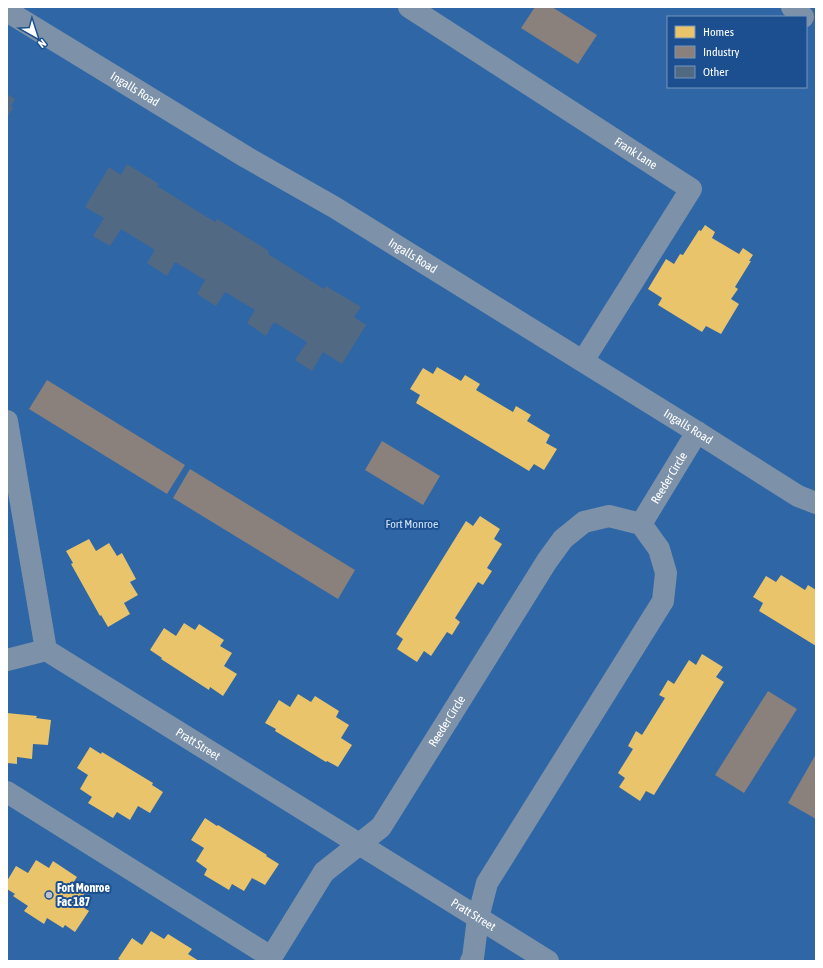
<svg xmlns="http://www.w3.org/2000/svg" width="823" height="968" font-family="'Asap Condensed',sans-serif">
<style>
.green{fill:#2f66a5;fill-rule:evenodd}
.homes{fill:#e9c46a}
.industry{fill:#8a817c}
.building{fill:#526984}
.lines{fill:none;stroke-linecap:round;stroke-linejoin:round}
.minor{stroke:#7d92a8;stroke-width:22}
.poi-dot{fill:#b9c2ce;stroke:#1b4f8f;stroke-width:1.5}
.labels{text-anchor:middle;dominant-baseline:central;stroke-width:4;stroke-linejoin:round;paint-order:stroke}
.street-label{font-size:12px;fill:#fff;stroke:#1b4f8f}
.park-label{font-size:12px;fill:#cfe3fa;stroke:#1b4f8f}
.poi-label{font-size:12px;font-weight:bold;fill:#fff;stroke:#1b4f8f;text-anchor:start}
</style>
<rect width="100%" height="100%" fill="#365274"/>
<path class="green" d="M 7,7 L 816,7 L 816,961 L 7,961 ZM 668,17 L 806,17 L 806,87 L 668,87 Z"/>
<path class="homes" d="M 705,225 L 715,232 L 712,238 L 739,254 L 743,248 L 753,255 L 749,261 L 751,261 L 735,287 L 738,289 L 731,299 L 739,304 L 721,334 L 706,326 L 702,332 L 658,305 L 662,298 L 648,289 L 666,259 L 674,264 L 680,254 L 683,255 L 699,230 L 701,231 Z
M 437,367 L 461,381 L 465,375 L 480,384 L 476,390 L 513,412 L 516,406 L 531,415 L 527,421 L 550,435 L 546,443 L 557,449 L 544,470 L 534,464 L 529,471 L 416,403 L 420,395 L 410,389 L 423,368 L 433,374 Z
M 480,516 L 500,529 L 494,539 L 502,544 L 487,568 L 492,571 L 483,585 L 478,582 L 455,618 L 460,622 L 452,635 L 447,632 L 431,656 L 424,651 L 417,662 L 397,649 L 403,639 L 396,634 L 466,521 L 473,526 Z
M 89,539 L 96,551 L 109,543 L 117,556 L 122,553 L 136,579 L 130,582 L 138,595 L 124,603 L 130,614 L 108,627 L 101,615 L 100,616 L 71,564 L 73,563 L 66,551 Z
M 781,575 L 805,590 L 808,585 L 816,590 L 816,646 L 759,611 L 763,603 L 753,597 L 766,576 L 776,582 Z
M 184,623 L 195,630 L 199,624 L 224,640 L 220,646 L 232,653 L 224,666 L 237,674 L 223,696 L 210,687 L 209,690 L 161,659 L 162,658 L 150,650 L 164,628 L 176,636 Z
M 702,654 L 723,667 L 716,677 L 724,682 L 654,795 L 646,791 L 640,801 L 619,787 L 625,778 L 618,773 L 633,749 L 628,746 L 636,731 L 642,735 L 665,698 L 659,695 L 668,680 L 674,684 L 689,660 L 696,665 Z
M 298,694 L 311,702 L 315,696 L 339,711 L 336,717 L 349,725 L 341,738 L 352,745 L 338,767 L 327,761 L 326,762 L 275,731 L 276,729 L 265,723 L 279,700 L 290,707 Z
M 7,713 L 37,716 L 36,718 L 51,720 L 48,745 L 33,744 L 32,759 L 17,757 L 17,764 L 7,763 Z
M 90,747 L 101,754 L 102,752 L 153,783 L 152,785 L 163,792 L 150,813 L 138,806 L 130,820 L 117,812 L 113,818 L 88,803 L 92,797 L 80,789 L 88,775 L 77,768 Z
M 205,818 L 217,826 L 218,825 L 267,855 L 266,856 L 279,864 L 265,885 L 252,878 L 244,891 L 232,884 L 229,890 L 204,875 L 207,869 L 196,861 L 204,848 L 191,840 Z
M 36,860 L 49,868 L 53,861 L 77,877 L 73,883 L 86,891 L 78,904 L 89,911 L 75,932 L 65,925 L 63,928 L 47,918 L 44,924 L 24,911 L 28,906 L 13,896 L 15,894 L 7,889 L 7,881 L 16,866 L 28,873 Z
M 151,931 L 164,939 L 168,934 L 192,949 L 188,954 L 199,961 L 122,961 L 118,959 L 132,938 L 142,945 Z"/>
<path class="industry" d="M 535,7 L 552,7 L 597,35 L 578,64 L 521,28 Z
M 47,380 L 185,465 L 167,494 L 29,409 Z
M 382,441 L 440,476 L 423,505 L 365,470 Z
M 190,469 L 355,570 L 338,599 L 173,498 Z
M 768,691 L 797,709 L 744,793 L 715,775 Z
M 816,754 L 816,819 L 788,803 Z"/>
<path class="building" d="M 7,94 L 15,99 L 11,106 L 13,108 L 7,118 Z
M 127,164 L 159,184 L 157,186 L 215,222 L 217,219 L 269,251 L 268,254 L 324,289 L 326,286 L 361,307 L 354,317 L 366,325 L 342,364 L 323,352 L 312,371 L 295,360 L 307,342 L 274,322 L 266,336 L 247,323 L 255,310 L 225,292 L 216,306 L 197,294 L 205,280 L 175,262 L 167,276 L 147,263 L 155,250 L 121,229 L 110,246 L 93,236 L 104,218 L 85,207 L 109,167 L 121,175 Z"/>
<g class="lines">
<g class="minor">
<path id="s1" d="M 409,7 L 691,189 L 583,361"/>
<path d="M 792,7 L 803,17"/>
<path id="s2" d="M 7,11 L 246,157 L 334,207 L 697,432 L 798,496 L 816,503"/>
<path id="s3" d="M 7,421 L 46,650 L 548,961"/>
<path id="s4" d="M 641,524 L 697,432"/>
<path d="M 7,660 L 46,650"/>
<path d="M 7,792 L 271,957"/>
<path id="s5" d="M 269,961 L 324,872 L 381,827 L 547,561 L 563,539 L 584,522 L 609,516 L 641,524 L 659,549 L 666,573 L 663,601 L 487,883 L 478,918 L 473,958 L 471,961"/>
</g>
</g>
<circle class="poi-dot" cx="49" cy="895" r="4"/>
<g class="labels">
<g class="street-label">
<text stroke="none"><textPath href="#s2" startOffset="150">Ingalls Road</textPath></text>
<text stroke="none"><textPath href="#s1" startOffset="270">Frank Lane</textPath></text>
<text stroke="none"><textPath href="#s2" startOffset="474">Ingalls Road</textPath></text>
<text stroke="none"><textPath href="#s2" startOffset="798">Ingalls Road</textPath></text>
<text stroke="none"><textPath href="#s4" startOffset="54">Reeder Circle</textPath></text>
<text stroke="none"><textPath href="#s5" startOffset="302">Reeder Circle</textPath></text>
<text stroke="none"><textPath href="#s3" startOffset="411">Pratt Street</textPath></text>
<text stroke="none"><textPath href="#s3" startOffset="735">Pratt Street</textPath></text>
</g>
<g class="park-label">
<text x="412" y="524">Fort Monroe</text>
</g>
<g class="poi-label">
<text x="57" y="888">Fort Monroe<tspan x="57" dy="14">Fac 187</tspan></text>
</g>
</g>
<rect width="823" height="968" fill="none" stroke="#ffffff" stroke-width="16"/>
<rect x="667" y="16" width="140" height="72" fill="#1b4f8f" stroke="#7695bc"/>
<rect x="675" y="26" width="20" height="12" fill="#e9c46a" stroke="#7695bc"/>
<text x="703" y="36" font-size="12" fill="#ffffff">Homes</text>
<rect x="675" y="46" width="20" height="12" fill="#8a817c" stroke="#7695bc"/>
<text x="703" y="56" font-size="12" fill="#ffffff">Industry</text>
<rect x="675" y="66" width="20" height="12" fill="#526984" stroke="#7695bc"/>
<text x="703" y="76" font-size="12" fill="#ffffff">Other</text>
<g transform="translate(36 36) rotate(141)" stroke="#1b4f8f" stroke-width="3" paint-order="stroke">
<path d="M0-3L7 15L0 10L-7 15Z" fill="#ffffff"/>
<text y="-6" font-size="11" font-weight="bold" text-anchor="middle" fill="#ffffff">N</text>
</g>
</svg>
